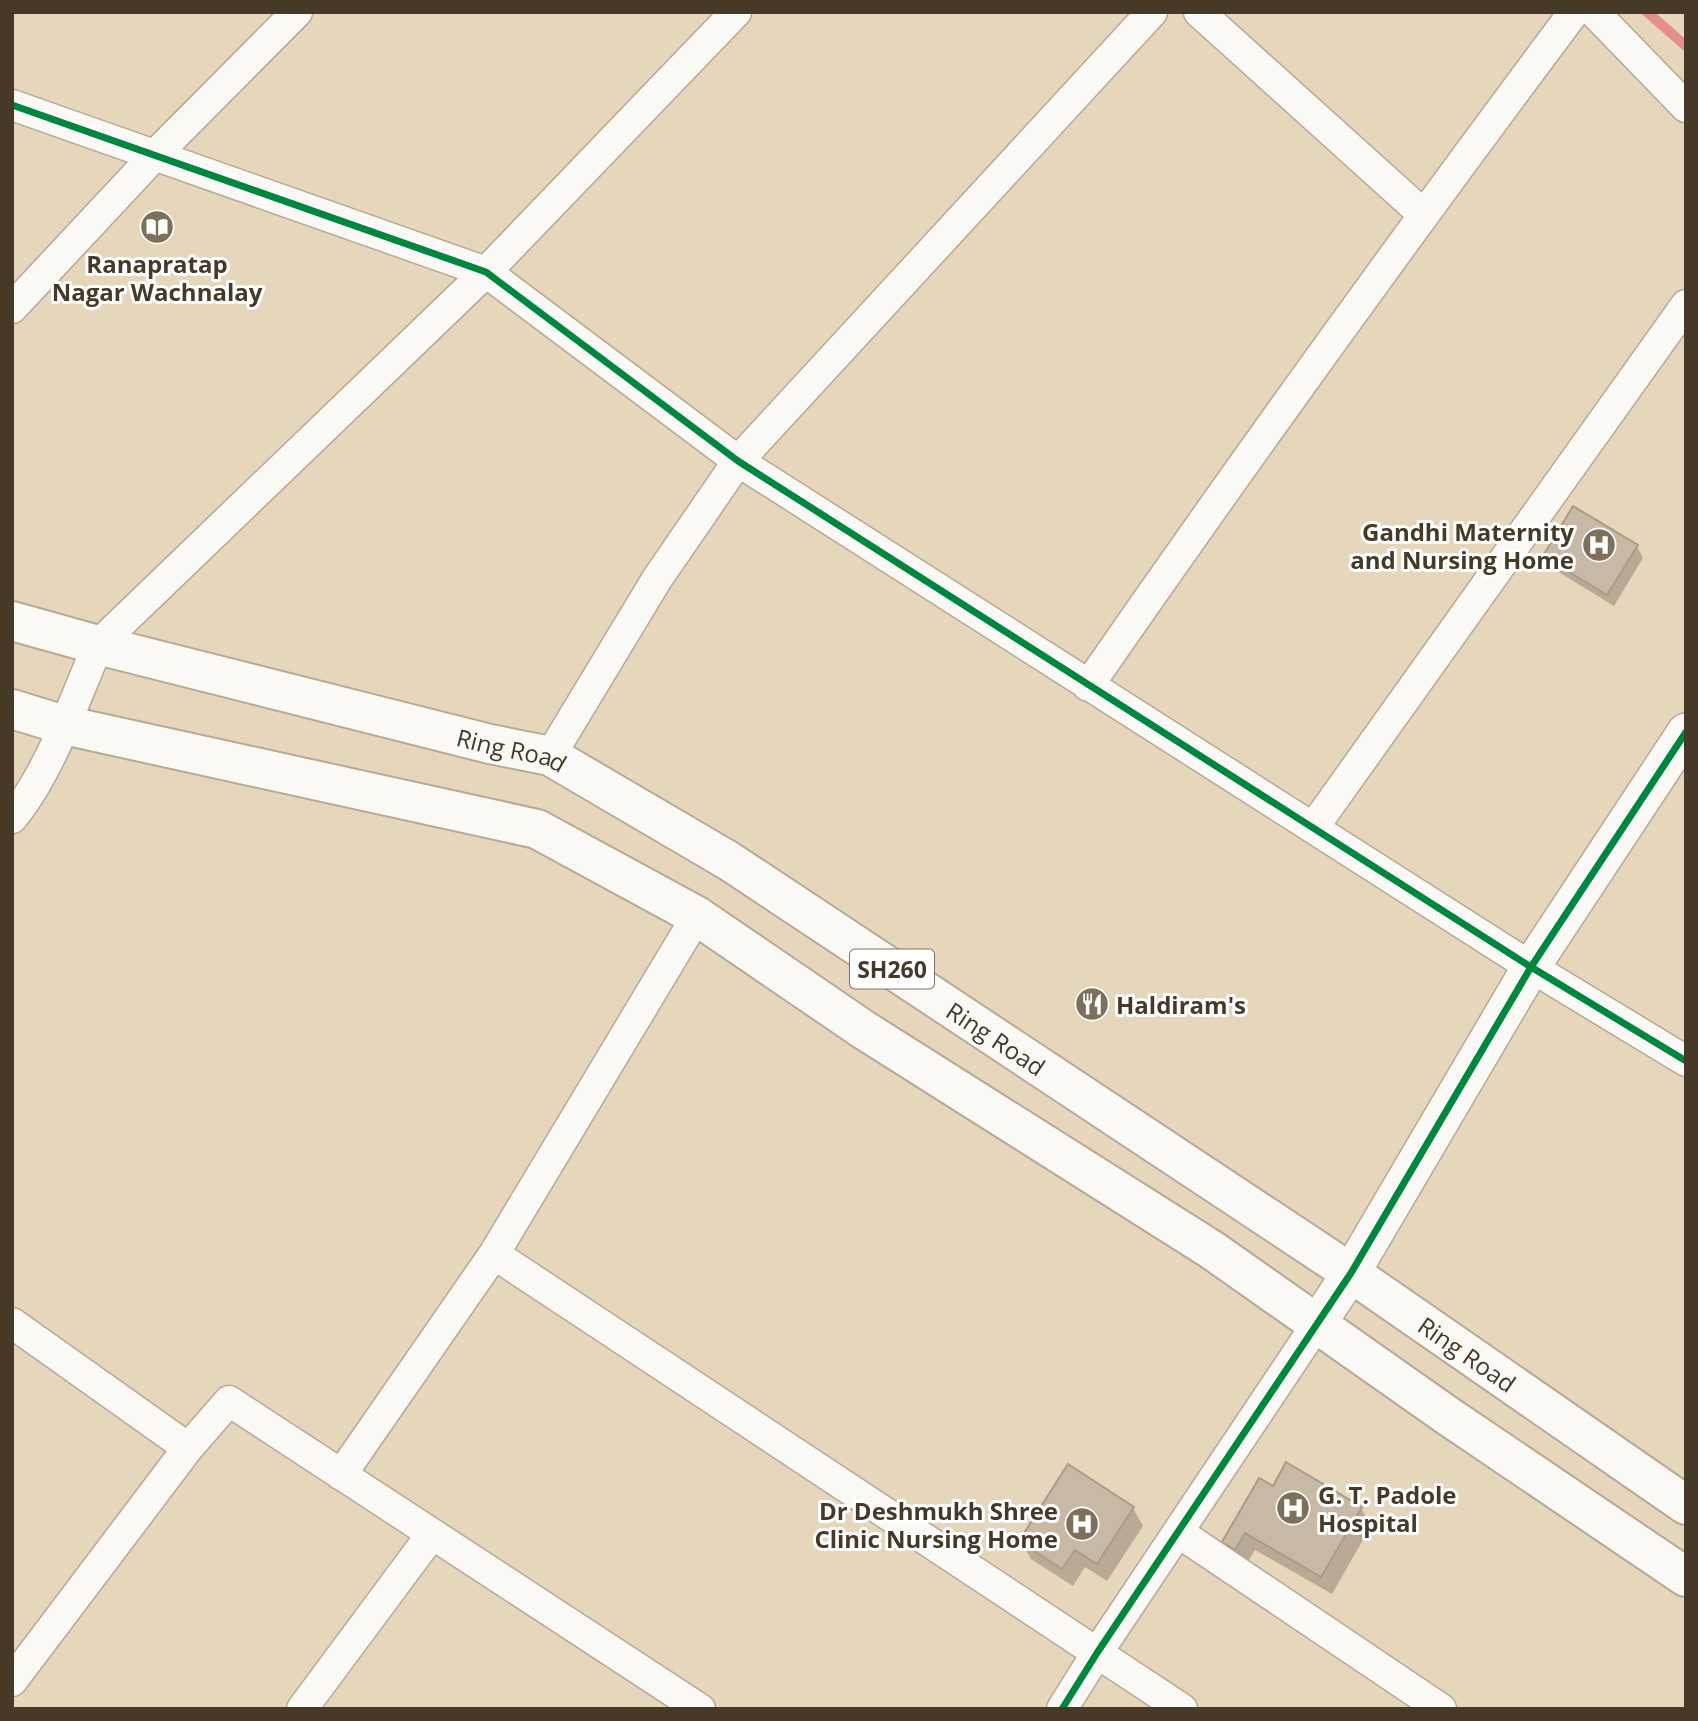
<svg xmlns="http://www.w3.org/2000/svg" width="1698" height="1721" font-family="'Open Sans',sans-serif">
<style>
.shadow{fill:#0003}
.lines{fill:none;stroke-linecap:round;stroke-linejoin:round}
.stream{stroke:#e58f8b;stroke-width:10}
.building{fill:#c8b9a7;stroke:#ab9b89;stroke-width:2}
.minor-casing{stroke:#b6a996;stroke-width:33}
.tertiary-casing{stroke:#b6a996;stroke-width:40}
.primary-casing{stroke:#b6a996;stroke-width:42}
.minor{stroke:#fbf9f5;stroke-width:30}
.tertiary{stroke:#fbf9f5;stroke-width:37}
.primary{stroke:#fbf9f5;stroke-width:38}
.cycleway-casing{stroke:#fff;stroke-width:11}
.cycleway{stroke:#00873e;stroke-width:7}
.labels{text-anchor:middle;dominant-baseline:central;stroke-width:6;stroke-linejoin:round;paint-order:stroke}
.shield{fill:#fff;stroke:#7e7468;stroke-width:2}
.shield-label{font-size:23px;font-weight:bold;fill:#463927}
.poi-label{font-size:24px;font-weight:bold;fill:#463927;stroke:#fff;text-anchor:end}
.street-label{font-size:24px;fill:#463927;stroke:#fff}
</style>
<rect width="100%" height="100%" fill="#e6d6bc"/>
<path class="shadow" d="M 1637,546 L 1643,558 L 1614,606 L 1552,568 L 1546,556 Z
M 1273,1488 L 1361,1508 L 1371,1526 L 1332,1594 L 1255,1550 L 1245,1566 L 1235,1560 L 1224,1542 Z
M 1133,1508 L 1143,1526 L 1107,1581 L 1085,1567 L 1073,1586 L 1031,1559 L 1021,1541 Z"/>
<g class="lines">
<path class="stream" d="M 1647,12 L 1686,46"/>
</g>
<path class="building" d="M 1573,506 L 1638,545 L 1607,595 L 1543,556 Z
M 1286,1462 L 1362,1507 L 1321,1577 L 1245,1533 L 1235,1550 L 1222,1542 L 1259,1478 L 1273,1486 Z
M 1068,1464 L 1134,1507 L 1097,1564 L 1075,1550 L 1062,1569 L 1019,1541 Z"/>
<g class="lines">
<g class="minor-casing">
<path id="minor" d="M 1199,12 L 1423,214
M 1594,12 L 1686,107
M 12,105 L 486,272 L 738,461 L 1531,967 L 1686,1061
M 12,308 L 155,155 L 297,12
M 1088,686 C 1246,458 1408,234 1574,12
M 550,756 L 657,579 L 738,461 L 1152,12
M 12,818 C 49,774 75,699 98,645 L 486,272 L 736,12
M 1313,828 L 1686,305
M 494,1254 L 1182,1709
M 12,1323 L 188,1448 L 229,1401 L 700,1709
M 341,1475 L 494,1254 L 697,916
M 1178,1532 L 1441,1709
M 12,1681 L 188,1448
M 302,1709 L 432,1534
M 1062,1709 L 1097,1653 L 1317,1324"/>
</g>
<g class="tertiary-casing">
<path id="tertiary" d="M 1317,1324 L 1351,1273 L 1531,967 L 1686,732"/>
</g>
<g class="primary-casing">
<g id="primary">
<path id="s1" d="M 12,621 L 98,645 L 490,744 L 550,756 L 729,861 L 1351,1273 L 1686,1505"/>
<path d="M 12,709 L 64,725 L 537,829 L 697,916 L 864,1030 L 1212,1250 L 1448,1416 L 1686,1577"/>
</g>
</g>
<use href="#minor" class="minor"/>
<use href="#tertiary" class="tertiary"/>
<use href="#primary" class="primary"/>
<g class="cycleway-casing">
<path id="cycleway" d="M 12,105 L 486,272 L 738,461 L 1531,967 L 1686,1061
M 1062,1709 L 1097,1653 L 1351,1273 L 1531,967 L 1686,732"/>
</g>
<use href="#cycleway" class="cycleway"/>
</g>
<defs>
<g id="library-disc" transform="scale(1.75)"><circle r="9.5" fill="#7e705b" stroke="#fff"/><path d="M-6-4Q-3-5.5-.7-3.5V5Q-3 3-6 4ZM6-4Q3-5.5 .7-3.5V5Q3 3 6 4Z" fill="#fff"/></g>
<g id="hospital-disc" transform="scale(1.75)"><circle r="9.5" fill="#7e705b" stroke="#fff"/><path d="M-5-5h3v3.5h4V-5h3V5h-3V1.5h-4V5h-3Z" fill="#fff"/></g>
<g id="restaurant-disc" transform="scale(1.75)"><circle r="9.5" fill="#7e705b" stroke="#fff"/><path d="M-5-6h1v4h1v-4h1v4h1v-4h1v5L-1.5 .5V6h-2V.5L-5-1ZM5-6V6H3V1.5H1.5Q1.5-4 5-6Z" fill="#fff"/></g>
</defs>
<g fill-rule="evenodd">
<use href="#library-disc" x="157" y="227"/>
<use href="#hospital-disc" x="1599" y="545"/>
<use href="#restaurant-disc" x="1092" y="1004"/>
<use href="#hospital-disc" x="1293" y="1508"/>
<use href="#hospital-disc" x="1082" y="1524"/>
</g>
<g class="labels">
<rect class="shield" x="850" y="949.5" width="84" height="39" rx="5"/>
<g class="shield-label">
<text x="892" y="969">SH260</text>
</g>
<g class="poi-label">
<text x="157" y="263" text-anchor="middle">Ranapratap<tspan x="157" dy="28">Nagar Wachnalay</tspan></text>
<text x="1574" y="531">Gandhi Maternity<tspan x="1574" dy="28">and Nursing Home</tspan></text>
<text x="1116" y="1004" text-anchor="start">Haldiram's</text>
<text x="1318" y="1494" text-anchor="start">G. T. Padole<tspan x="1318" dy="28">Hospital</tspan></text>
<text x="1058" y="1510">Dr Deshmukh Shree<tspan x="1058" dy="28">Clinic Nursing Home</tspan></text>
</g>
<g class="street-label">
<text stroke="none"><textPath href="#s1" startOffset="516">Ring Road</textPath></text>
<text stroke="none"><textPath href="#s1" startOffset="1083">Ring Road</textPath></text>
<text stroke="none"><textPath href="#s1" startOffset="1650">Ring Road</textPath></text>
</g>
</g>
<rect width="1698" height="1721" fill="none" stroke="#463927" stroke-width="28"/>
</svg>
